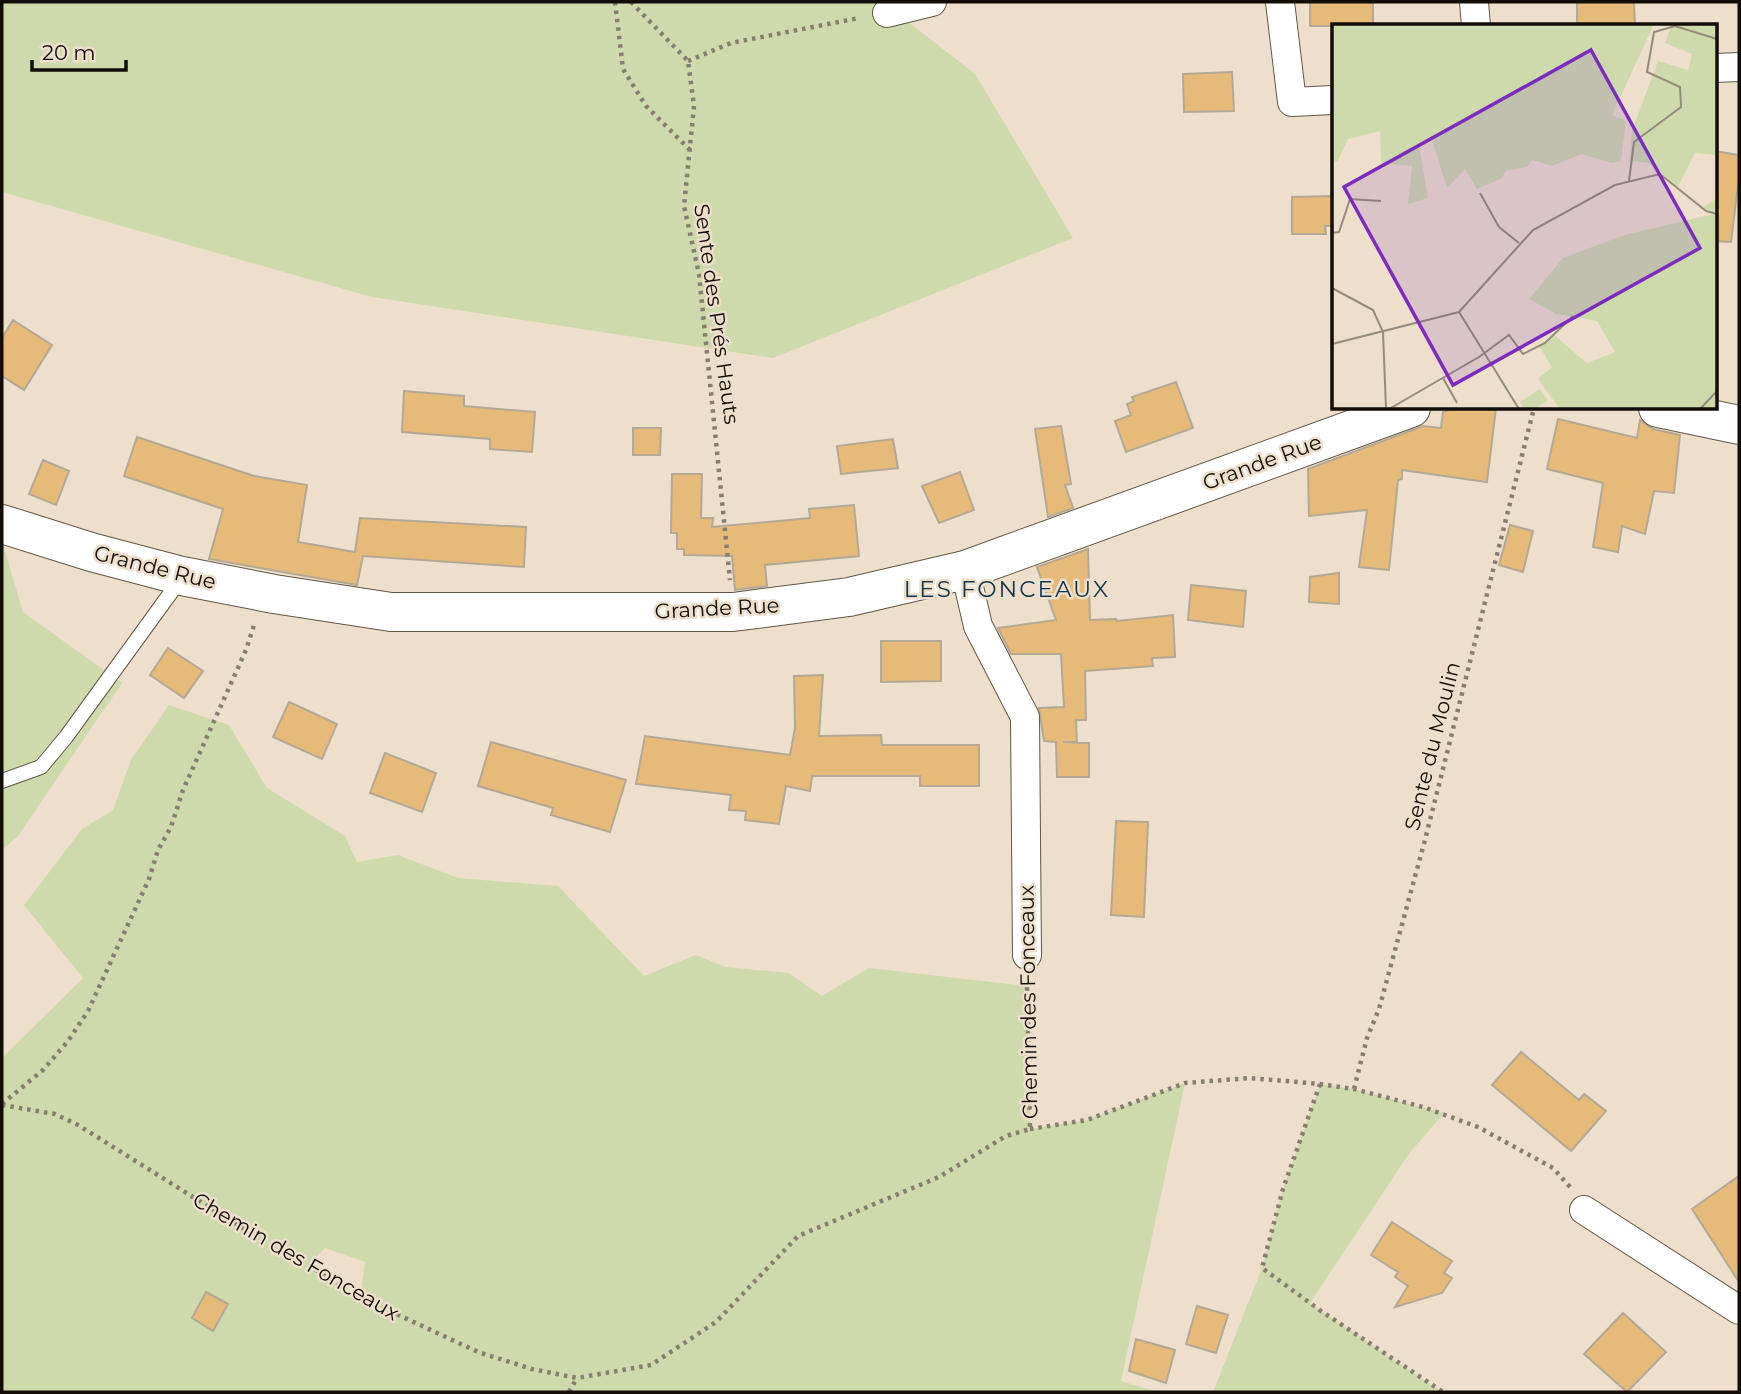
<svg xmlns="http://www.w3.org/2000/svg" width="1741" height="1394" font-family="Montserrat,sans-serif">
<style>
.green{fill:#cedaac;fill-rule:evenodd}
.building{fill:#e6bb79;stroke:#b5a895;stroke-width:2}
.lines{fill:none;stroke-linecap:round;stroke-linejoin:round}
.lane-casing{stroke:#625645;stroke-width:16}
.street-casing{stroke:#625645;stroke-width:30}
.secondary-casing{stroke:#625645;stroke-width:40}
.path{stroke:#887e70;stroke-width:4.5;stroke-dasharray:3.5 5;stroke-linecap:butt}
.lane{stroke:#fff;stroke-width:14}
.street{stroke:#fff;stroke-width:28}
.secondary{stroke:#fff;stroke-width:38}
.labels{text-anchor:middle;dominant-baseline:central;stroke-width:5;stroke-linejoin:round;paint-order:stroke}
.street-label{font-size:21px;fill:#120e07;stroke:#eddfcb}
.neighbourhood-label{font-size:23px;letter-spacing:2px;fill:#10364e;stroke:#eddfcb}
.inset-road{fill:none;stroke:#958b7d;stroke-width:2}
.view{fill:#7b2cbf;fill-opacity:0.15;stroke:#7b2cbf;stroke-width:3.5}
.inset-edge{fill:none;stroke:#120e07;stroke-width:3.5}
</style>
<rect width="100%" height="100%" fill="#eddfcb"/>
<path class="green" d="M 2,2 L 883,2 L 975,74 L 1073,238 L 773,358 L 372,297 L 2,192 Z
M 2,541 L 23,612 L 122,683 L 18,836 L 2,850 Z
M 169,705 L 229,725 L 267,788 L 345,836 L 357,862 L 398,855 L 458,878 L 558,886 L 644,976 L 696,955 L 725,967 L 789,973 L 822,996 L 869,968 L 1027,986 L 1031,1129 L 1087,1120 L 1185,1083 L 1121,1381 L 1158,1392 L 2,1392 L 2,1058 L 83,978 L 24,905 L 82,829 L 113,810 L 131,760 ZM 325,1248 L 365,1262 L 360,1297 L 308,1265 Z
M 1320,1084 L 1354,1089 L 1444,1113 L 1408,1155 L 1310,1303 L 1442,1392 L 1213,1392 L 1262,1268 L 1283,1189 Z"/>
<path class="building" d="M 1310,2 L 1373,2 L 1373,26 L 1310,26 Z
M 1577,2 L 1634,2 L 1635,26 L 1577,26 Z
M 1232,72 L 1234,111 L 1184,112 L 1183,74 Z
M 1715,151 L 1739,155 L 1739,177 L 1731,242 L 1715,241 Z
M 1333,196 L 1333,226 L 1325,226 L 1326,234 L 1292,234 L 1292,197 Z
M 13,320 L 52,345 L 24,390 L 2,376 L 2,338 Z
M 1176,382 L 1193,428 L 1126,452 L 1115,421 L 1131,415 L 1127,404 L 1134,401 L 1132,397 Z
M 404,391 L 464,396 L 464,406 L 535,412 L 532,452 L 490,449 L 490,439 L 402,432 Z
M 1454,408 L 1496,408 L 1487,482 L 1402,470 L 1402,479 L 1398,480 L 1389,570 L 1359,567 L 1367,510 L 1309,516 L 1308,469 L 1423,426 L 1441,428 L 1443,412 Z
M 1558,419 L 1637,438 L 1640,420 L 1653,429 L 1680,435 L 1674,493 L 1654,491 L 1645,534 L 1622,526 L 1618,552 L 1593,547 L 1603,483 L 1547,469 Z
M 1061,426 L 1071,484 L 1065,485 L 1073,508 L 1048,517 L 1035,429 Z
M 633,428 L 661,428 L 660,455 L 633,455 Z
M 137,437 L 254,476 L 307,485 L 298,542 L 355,552 L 360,518 L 526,527 L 524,567 L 363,556 L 357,585 L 209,559 L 223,509 L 124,476 Z
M 893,439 L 898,468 L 841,474 L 837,446 Z
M 43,460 L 69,471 L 56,505 L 29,494 Z
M 960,472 L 974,510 L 939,523 L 922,486 Z
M 672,474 L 702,474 L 701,518 L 713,518 L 712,527 L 810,518 L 809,509 L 854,505 L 859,556 L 765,565 L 767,586 L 735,590 L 732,556 L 684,555 L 684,549 L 677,549 L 677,533 L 671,533 Z
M 1510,525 L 1533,531 L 1523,572 L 1499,565 Z
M 1088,549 L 1090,620 L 1116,619 L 1117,621 L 1173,615 L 1175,657 L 1152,658 L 1153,666 L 1085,671 L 1086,720 L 1076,720 L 1077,742 L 1063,742 L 1089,743 L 1089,777 L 1057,777 L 1056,742 L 1044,741 L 1039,708 L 1064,707 L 1061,654 L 1011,654 L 998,628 L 1056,620 L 1037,567 Z
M 1339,573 L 1339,604 L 1309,602 L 1310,577 Z
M 1191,585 L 1246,591 L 1243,627 L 1188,620 Z
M 881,641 L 941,641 L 941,681 L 881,682 Z
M 168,648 L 203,671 L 184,698 L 150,675 Z
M 823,675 L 819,736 L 881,735 L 882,745 L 979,745 L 979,786 L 920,786 L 920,776 L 812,776 L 810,791 L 786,786 L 779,824 L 745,820 L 746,811 L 729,810 L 731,795 L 636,784 L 645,736 L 790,755 L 795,728 L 794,676 Z
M 289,702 L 337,724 L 322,759 L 273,737 Z
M 491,742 L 626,780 L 610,832 L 551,815 L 553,808 L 478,786 Z
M 385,753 L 436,773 L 422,812 L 370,793 Z
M 1116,821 L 1148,822 L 1144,917 L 1111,915 Z
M 1521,1052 L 1579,1100 L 1584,1094 L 1606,1111 L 1571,1151 L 1492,1085 Z
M 1739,1176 L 1739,1282 L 1692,1209 Z
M 1392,1222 L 1452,1261 L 1444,1273 L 1452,1278 L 1442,1293 L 1395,1307 L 1408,1286 L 1395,1277 L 1398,1272 L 1371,1255 Z
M 206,1292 L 228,1304 L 213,1331 L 192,1318 Z
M 1197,1306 L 1228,1315 L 1216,1353 L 1186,1344 Z
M 1623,1313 L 1666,1352 L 1627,1392 L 1584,1354 Z
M 1136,1339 L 1175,1350 L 1166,1383 L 1129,1371 Z"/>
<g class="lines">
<g class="lane-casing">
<path id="lane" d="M 2,781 L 41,767 L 66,737 L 180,580"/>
</g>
<g class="street-casing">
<path id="street" d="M 1280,2 L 1292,102 L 1333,100
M 1474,2 L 1476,26
M 887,13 L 932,2
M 1715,68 L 1739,67
M 965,570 L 978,626 L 1025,717 L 1027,955
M 1584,1210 L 1739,1310"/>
</g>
<g class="secondary-casing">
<path id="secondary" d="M 1658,408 L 1739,425
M 2,524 L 91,552 L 182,576 L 274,594 L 391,612 L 733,612 L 849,597 L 965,570 L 1411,408"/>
</g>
<path class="path" d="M 615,2 L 623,69 L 646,106 L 690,150
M 631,2 L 688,61 L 694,106 L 684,206 L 699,274 L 730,580
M 688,61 L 731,43 L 859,18
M 1320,1084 L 1283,1189 L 1262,1268 L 1321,1311 L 1443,1392
M 1354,1089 L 1367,1038 L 1379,1009 L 1425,840 L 1534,408
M 2,1104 L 43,1070 L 68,1041 L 88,1011 L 149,879 L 158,850 L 171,827 L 183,790 L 246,650 L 254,625
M 2,1105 L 55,1114 L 78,1125 L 268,1244 L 308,1265 L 360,1297 L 478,1352 L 532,1369 L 577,1378 L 651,1365 L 716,1322 L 798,1236 L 939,1177 L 1006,1136 L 1030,1129 L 1027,982
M 1030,1129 L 1087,1120 L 1185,1083 L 1250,1078 L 1320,1084 L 1354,1089 L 1423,1107 L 1478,1127 L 1553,1168 L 1570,1187
M 569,1392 L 577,1378"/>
<use href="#lane" class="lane"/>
<use href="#street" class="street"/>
<use href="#secondary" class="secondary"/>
</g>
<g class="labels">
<g class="street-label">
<text transform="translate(717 314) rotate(82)">Sente des Prés Hauts</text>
<text transform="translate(1262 462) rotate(-20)">Grande Rue</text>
<text transform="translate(155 567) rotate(14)">Grande Rue</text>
<text transform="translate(717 608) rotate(-3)">Grande Rue</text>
<text transform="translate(1432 746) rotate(-76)">Sente du Moulin</text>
<text transform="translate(1028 1002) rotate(-91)">Chemin des Fonceaux</text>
<text transform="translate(296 1256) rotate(30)">Chemin des Fonceaux</text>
</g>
<g class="neighbourhood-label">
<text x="1007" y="589">LES FONCEAUX</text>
</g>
</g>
<g transform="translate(1332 24)">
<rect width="385" height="385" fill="#eddfcb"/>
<path d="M 0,0 L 322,0 L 280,91 L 294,97 L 289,137 L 279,139 L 250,130 L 220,142 L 200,136 L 195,143 L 174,147 L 169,155 L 145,165 L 133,145 L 115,164 L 100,116 L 87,120 L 96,174 L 76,180 L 80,142 L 49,139 L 48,107 L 16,115 L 5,138 L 0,135 ZM 340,0 L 385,0 L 385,131 L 363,129 L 346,163 L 317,139 L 297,137 L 300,107 L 326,37 L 356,46 L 360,30 L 333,19 ZM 385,174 L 385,385 L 228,385 L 206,355 L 220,343 L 207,322 L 222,311 L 255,339 L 283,328 L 265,297 L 224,290 L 197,275 L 231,234 L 292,211 L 382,190 L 370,184 ZM 208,365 L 216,376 L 203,385 L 192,385 L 188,378 Z" fill="#cedaac"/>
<path class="inset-road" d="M 297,157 L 302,118 L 349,83 L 348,63 L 315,48 L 322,8 L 343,2 L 385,15M 148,169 L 167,203 L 187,219M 0,209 L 7,208 L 18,175 L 49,177M 0,264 L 41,286 L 51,308 L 54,385M 127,288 L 187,385M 0,320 L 127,288 L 201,206 L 283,161 L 328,150 L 374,187 L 385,190M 111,354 L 125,379M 57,385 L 147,333 L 177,311 L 191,330 L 213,319 L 241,292M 368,385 L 385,367"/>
<path class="view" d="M 259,26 L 368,224 L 121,361 L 12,163 Z"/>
<rect width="385" height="385" class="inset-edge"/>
</g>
<rect width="1741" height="1394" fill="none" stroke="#120e07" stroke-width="7"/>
<path d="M32 60v10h94v-10" fill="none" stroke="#120e07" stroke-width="3.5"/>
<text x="42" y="60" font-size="21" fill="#120e07" stroke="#eddfcb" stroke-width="5" paint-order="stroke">20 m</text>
</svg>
